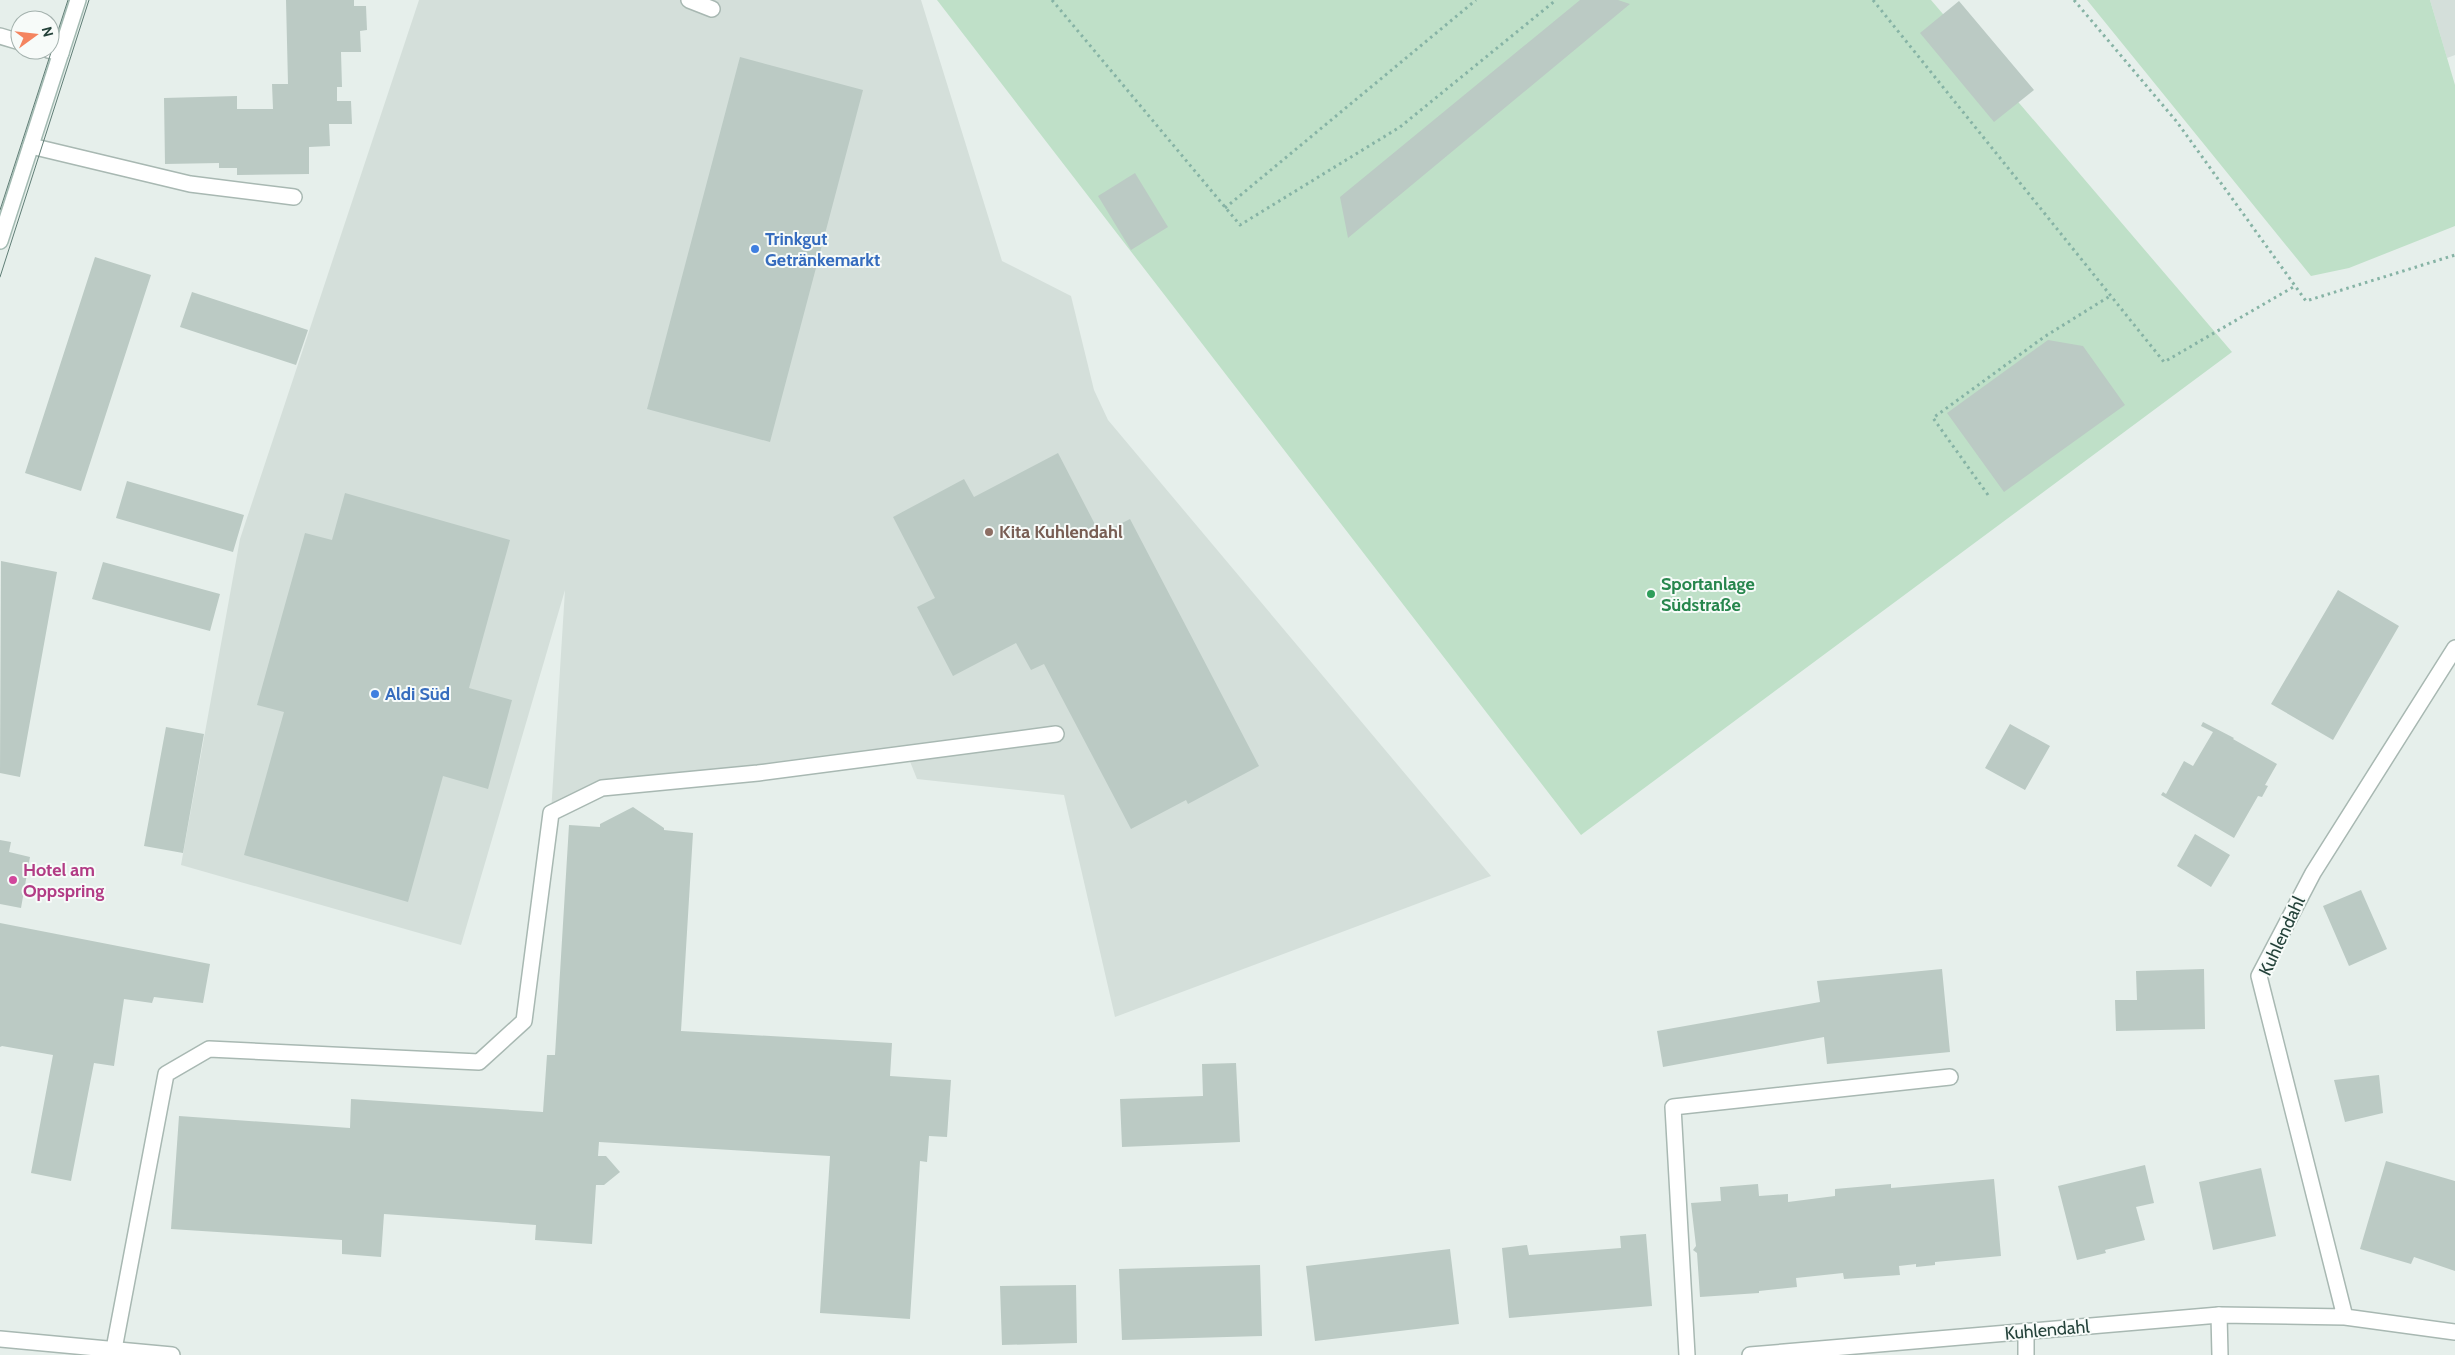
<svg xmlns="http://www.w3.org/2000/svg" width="2455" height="1355" font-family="Cabin,sans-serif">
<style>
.built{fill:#d4dfda}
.green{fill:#bfe0c8}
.building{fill:#bbcac4}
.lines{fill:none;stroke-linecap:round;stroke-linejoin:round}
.lane-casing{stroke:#a8b8b2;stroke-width:18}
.street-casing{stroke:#a8b8b2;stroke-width:18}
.secondary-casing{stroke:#a4bbb3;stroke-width:18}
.path{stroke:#86b3a5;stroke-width:3;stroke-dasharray:2.5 4;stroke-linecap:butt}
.lane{stroke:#fff;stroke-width:15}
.street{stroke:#fff;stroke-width:15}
.secondary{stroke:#fff;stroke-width:15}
.tram{stroke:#5f7d75;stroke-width:1}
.shop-dot{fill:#3f7fe0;stroke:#f7fbf9;stroke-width:2}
.education-dot{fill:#8d6e63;stroke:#f7fbf9;stroke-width:2}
.leisure-dot{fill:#2e9e5b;stroke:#f7fbf9;stroke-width:2}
.hotel-dot{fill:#d1479c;stroke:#f7fbf9;stroke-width:2}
.labels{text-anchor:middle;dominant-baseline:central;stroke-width:4;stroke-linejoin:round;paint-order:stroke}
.shop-label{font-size:18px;font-weight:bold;fill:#366cbe;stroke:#f7fbf9;text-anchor:start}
.education-label{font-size:18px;font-weight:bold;fill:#785e54;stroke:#f7fbf9;text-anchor:start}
.leisure-label{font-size:18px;font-weight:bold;fill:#27864d;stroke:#f7fbf9;text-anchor:start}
.hotel-label{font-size:18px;font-weight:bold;fill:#b23c85;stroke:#f7fbf9;text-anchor:start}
.street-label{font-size:18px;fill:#24423a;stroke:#f7fbf9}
</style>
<rect width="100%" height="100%" fill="#e6efeb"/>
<path class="built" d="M 419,0 L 921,0 L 1002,261 L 1071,296 L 1094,390 L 1108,420 L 1491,876 L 1115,1017 L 1064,795 L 917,779 L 907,754 L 602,788 L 551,813 L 565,590 L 461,945 L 181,865 L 240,539 Z
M 2430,0 L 2455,0 L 2455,55 L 2447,58 Z"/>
<path class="green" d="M 937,0 L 1931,0 L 2232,352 L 1581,835 Z
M 2087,0 L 2430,0 L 2455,85 L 2455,226 L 2349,268 L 2311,276 Z"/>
<path class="building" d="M 286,0 L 354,0 L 354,6 L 366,6 L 367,30 L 360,31 L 361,52 L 341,52 L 342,87 L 337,87 L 337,101 L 351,101 L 352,124 L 329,124 L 330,146 L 309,147 L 309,174 L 237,175 L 237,168 L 219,168 L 219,163 L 165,164 L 164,98 L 237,96 L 237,109 L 273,109 L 272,84 L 288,84 Z
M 1580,0 L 1618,0 L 1630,4 L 1348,238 L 1340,197 Z
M 1959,1 L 2034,90 L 1994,122 L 1920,33 Z
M 740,57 L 863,90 L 770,442 L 647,409 Z
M 1135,173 L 1168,227 L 1131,250 L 1098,196 Z
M 95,257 L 151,275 L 81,491 L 25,473 Z
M 192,292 L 308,330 L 296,365 L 180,327 Z
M 2048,340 L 2083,346 L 2125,405 L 2004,492 L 1947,413 Z
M 1058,453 L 1100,534 L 1130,519 L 1259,766 L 1188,804 L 1186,800 L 1131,829 L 1044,664 L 1031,670 L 1016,643 L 953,676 L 917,607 L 935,598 L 893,517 L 964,479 L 974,497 Z
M 127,481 L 244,515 L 233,552 L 116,518 Z
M 345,493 L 510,540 L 469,688 L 512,700 L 488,789 L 443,776 L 408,902 L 244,855 L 284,712 L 257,705 L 305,533 L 332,540 Z
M 1,561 L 57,572 L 20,777 L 0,773 Z
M 103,562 L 220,594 L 210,631 L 92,599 Z
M 2338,590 L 2399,626 L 2333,740 L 2271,704 Z
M 2203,722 L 2234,738 L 2233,739 L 2277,764 L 2265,785 L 2268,786 L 2262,797 L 2258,796 L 2234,838 L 2161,795 L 2163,792 L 2166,794 L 2184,761 L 2193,766 L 2213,732 L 2201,726 Z
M 2010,724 L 2050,746 L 2025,790 L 1985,768 Z
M 166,727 L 204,734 L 183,853 L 144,846 Z
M 633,807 L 664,828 L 664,830 L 693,833 L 681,1031 L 892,1043 L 890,1076 L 951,1080 L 947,1137 L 929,1136 L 927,1162 L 920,1161 L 910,1319 L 820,1313 L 830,1156 L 599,1142 L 598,1156 L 606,1156 L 620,1172 L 604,1185 L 596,1185 L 592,1244 L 535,1240 L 536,1225 L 384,1214 L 381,1257 L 342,1254 L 342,1240 L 171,1229 L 179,1116 L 350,1128 L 351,1099 L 543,1112 L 547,1055 L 555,1055 L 569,825 L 600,827 L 600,824 Z
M 2195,834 L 2230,855 L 2211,887 L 2177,866 Z
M 0,840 L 11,842 L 9,852 L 30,857 L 21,908 L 0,904 Z
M 2361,890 L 2387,949 L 2349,966 L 2323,906 Z
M 0,923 L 210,964 L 203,1003 L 154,997 L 152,1003 L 124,999 L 114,1066 L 94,1063 L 71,1181 L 31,1173 L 53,1055 L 2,1046 L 0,1047 Z
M 1942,969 L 1950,1052 L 1827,1064 L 1824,1037 L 1663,1067 L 1657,1031 L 1820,1002 L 1817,981 Z
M 2204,969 L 2205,1029 L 2116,1031 L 2115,1000 L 2137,1000 L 2136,971 Z
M 1236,1063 L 1240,1142 L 1122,1147 L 1120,1099 L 1203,1096 L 1202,1064 Z
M 2379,1075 L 2383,1113 L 2345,1122 L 2334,1080 Z
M 2386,1161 L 2455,1181 L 2455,1271 L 2414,1257 L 2411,1264 L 2360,1249 Z
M 2145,1165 L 2154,1203 L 2136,1207 L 2145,1240 L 2105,1250 L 2106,1253 L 2077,1260 L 2058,1186 Z
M 2261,1168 L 2276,1236 L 2213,1250 L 2199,1182 Z
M 1994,1179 L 2001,1256 L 1935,1262 L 1935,1265 L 1916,1267 L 1916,1264 L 1899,1266 L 1900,1275 L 1844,1279 L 1843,1273 L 1796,1278 L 1797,1287 L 1759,1291 L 1759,1293 L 1700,1297 L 1697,1253 L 1693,1250 L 1696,1246 L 1691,1203 L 1721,1201 L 1720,1187 L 1758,1184 L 1759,1196 L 1788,1194 L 1788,1202 L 1835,1196 L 1835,1189 L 1891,1184 L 1891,1188 Z
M 1646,1234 L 1652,1306 L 1509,1318 L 1502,1248 L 1527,1245 L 1529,1255 L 1621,1248 L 1620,1236 Z
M 1450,1249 L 1459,1324 L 1315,1341 L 1306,1266 Z
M 1260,1265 L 1262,1336 L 1122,1340 L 1119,1269 Z
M 1076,1285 L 1077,1343 L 1002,1345 L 1000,1286 Z"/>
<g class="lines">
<g class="lane-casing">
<path id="lane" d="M 689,0 L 712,9
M 31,146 L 190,184 L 294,197
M 2219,1315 L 2220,1355
M 114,1349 L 166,1074 L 209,1049 L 479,1062 L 524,1021 L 551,813 L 602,788 L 758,773 L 1056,734
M 1687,1355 L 1673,1107 L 1950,1077"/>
</g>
<g class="street-casing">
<path id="street" d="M 0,36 L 20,42
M 48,50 L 61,53
M 2345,1317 L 2259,976 L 2313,873 L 2455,648
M 2026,1331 L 2026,1355
M 0,1339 L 172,1355
M 1750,1355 L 2219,1315 L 2345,1317 L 2455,1332"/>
</g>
<g class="secondary-casing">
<path id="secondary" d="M 0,241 L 78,0"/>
</g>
<path class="path" d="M 1052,0 L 1240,225 L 1400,127 L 1556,0
M 1873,0 L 2164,362 L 2295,286
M 2074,0 L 2177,122 L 2306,301 L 2455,255
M 1225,208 L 1476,0
M 1988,495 L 1933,418 L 2044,337 L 2110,296"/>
<use href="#lane" class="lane"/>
<use href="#street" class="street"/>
<use href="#secondary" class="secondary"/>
<path class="tram" d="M 0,210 L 68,0
M 0,277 L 89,0"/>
</g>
<g class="shop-dot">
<circle cx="755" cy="249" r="5"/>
<circle cx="375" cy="694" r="5"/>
</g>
<circle class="education-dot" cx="989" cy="532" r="5"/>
<circle class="leisure-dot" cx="1651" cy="594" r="5"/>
<circle class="hotel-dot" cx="13" cy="880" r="5"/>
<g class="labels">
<g class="shop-label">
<text x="765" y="239">Trinkgut<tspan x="765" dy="21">Getränkemarkt</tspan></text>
<text x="385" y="694">Aldi Süd</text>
</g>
<g class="education-label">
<text x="999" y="532">Kita Kuhlendahl</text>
</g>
<g class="leisure-label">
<text x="1661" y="584">Sportanlage<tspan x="1661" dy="21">Südstraße</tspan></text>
</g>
<g class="hotel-label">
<text x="23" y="870">Hotel am<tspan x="23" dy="21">Oppspring</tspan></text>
</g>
<g class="street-label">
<text transform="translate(2282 936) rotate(-65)">Kuhlendahl</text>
<text transform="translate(2047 1330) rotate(-5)">Kuhlendahl</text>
</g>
</g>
<g transform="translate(35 35) rotate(75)"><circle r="24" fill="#f7fbf9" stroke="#a3b1ad"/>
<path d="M0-4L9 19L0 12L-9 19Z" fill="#f4845f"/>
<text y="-8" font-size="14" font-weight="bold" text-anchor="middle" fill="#24423a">N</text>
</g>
</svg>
